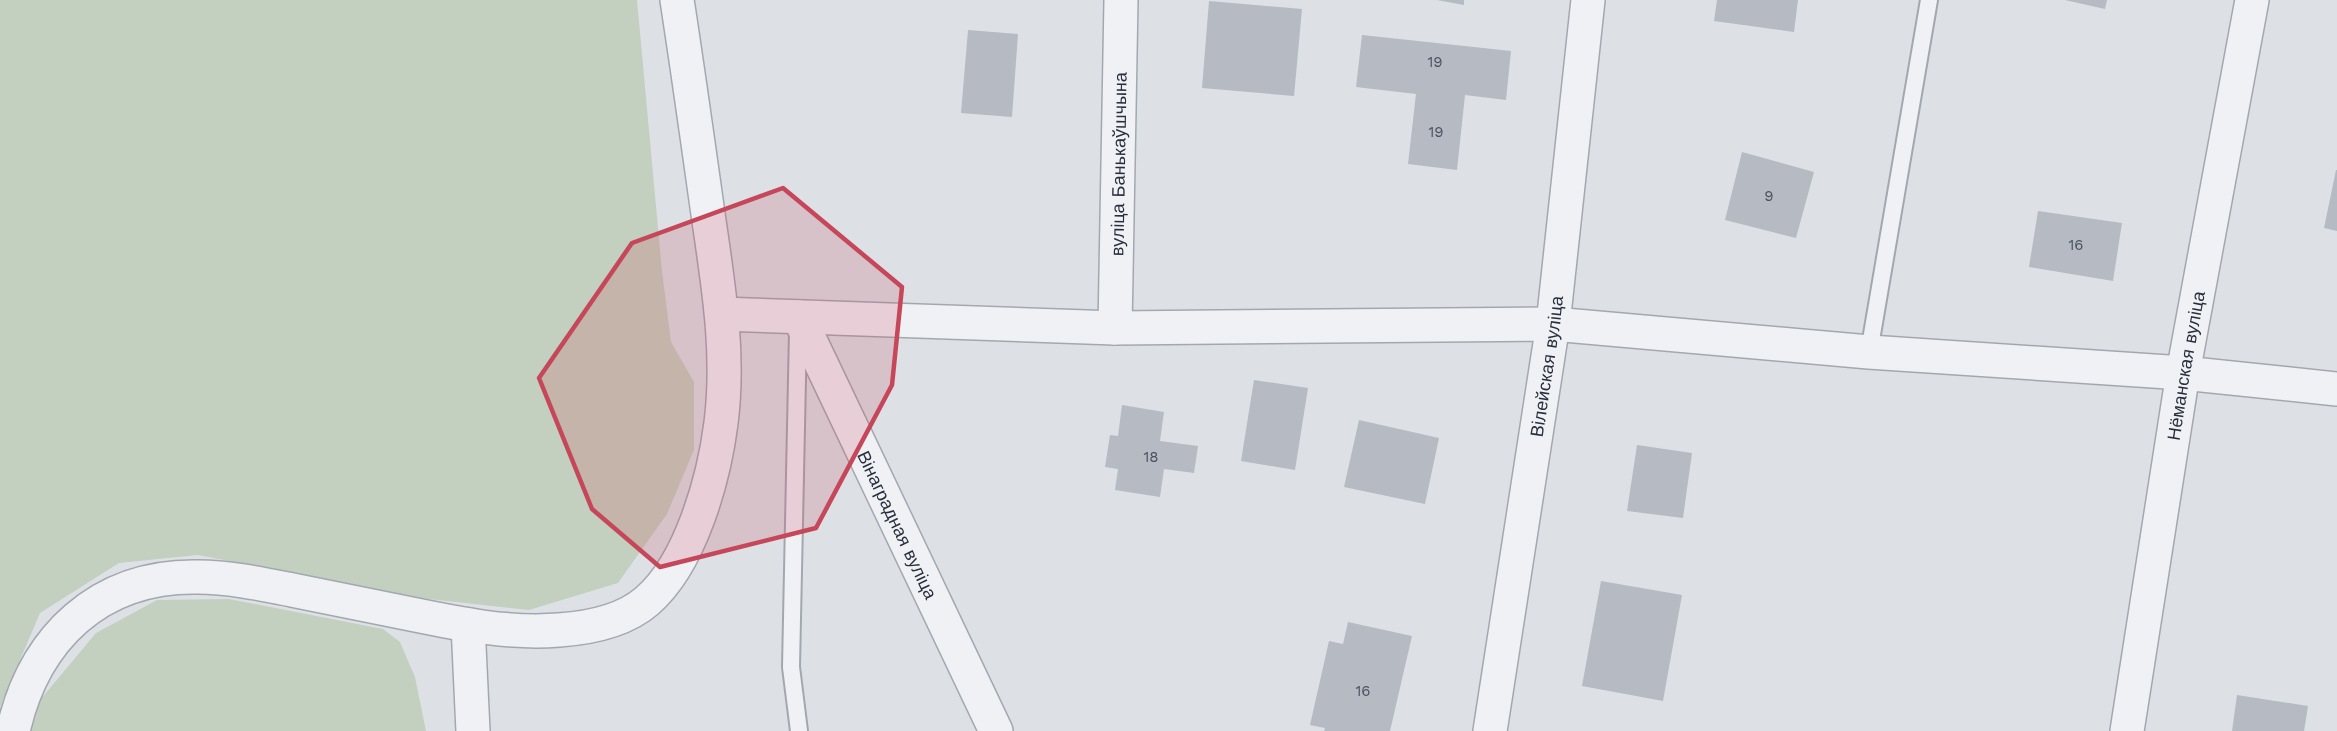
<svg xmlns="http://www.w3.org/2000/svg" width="2337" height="731" font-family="'Work Sans',sans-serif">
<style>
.green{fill:#c3d0bf}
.building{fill:#b5bac3}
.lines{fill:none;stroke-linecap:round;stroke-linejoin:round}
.lane-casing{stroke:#a3a8b0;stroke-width:20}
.street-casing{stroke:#a3a8b0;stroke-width:36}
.lane{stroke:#f0f1f5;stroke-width:16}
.street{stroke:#f0f1f5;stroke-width:33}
.marked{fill:#c6475a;fill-opacity:0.2;stroke:#c6475a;stroke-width:4.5;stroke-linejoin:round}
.labels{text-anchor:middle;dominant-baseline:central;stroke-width:4.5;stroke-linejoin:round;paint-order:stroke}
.number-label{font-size:15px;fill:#4b525e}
.street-label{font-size:18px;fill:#282f3c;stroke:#ecf0f4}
</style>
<rect width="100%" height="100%" fill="#dde1e6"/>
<path class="green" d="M 0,0 L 637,0 L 662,271 L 671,342 L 694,382 L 694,450 L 667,514 L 618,583 L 529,610 L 420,598 L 198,555 L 119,563 L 40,613 L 0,707 Z
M 229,599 L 383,629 L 400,642 L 415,677 L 426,731 L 30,731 L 40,700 L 96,633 L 157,600 Z"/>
<path class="building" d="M 1437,0 L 1464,0 L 1464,5 Z
M 1717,0 L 1798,0 L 1794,32 L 1714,21 Z
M 2065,0 L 2107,0 L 2105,9 Z
M 1209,1 L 1302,9 L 1294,96 L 1202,88 Z
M 968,30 L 1018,34 L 1012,117 L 961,113 Z
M 1362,35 L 1511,51 L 1506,100 L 1465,95 L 1457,170 L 1408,164 L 1416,94 L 1356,87 Z
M 1742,152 L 1814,172 L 1796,238 L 1725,220 Z
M 2336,170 L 2337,170 L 2337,231 L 2324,228 Z
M 2038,211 L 2122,223 L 2113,281 L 2029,267 Z
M 1254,380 L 1308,388 L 1295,470 L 1241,461 Z
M 1122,405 L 1164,412 L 1160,441 L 1198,446 L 1194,473 L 1164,469 L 1160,497 L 1115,490 L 1118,469 L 1105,467 L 1110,435 L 1118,436 Z
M 1359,420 L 1439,438 L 1425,504 L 1344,487 Z
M 1637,445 L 1692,453 L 1683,518 L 1627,511 Z
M 1601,581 L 1682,595 L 1663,701 L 1582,686 Z
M 1348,622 L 1412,636 L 1390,731 L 1324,731 L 1325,728 L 1310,725 L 1329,641 L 1343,644 Z
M 2237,695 L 2308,706 L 2304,731 L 2232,731 Z"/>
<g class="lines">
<g class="lane-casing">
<path id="lane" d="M 798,331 L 791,667 L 799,731
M 1869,352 L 1929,0"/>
</g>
<g class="street-casing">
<g id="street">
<path d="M 722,314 L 1115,328 L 1553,324 L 1869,352 L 2183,373 L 2337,389"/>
<path id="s1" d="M 799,317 L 996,731"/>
<path id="s2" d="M 1115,328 L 1121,0"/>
<path d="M 468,625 L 473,731"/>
<path d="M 13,731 C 34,638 99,575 198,577 C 229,577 262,584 292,590 C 332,598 372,606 411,614 C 460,624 509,634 559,630 C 588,628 624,621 647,601 C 691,563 714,478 721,423 C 730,352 718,284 708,214 C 698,143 688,71 677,0"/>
<path id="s3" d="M 1490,731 L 1553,324 L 1588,0"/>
<path id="s4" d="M 2127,731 L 2183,373 L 2252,0"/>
</g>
</g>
<use href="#lane" class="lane"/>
<use href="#street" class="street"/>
</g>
<path class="marked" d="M 783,188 L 902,287 L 892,385 L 816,528 L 660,567 L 592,509 L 539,378 L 632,243 Z"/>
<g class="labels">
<g class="number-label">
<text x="1435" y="62">19</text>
<text x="1436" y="132">19</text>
<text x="1769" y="196">9</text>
<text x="2076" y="245">16</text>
<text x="1151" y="457">18</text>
<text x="1363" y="691">16</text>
</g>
<g class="street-label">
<text stroke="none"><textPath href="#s2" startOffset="164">вуліца Банькаўшчына</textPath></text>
<text stroke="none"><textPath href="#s4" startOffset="370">Нёманская вуліца</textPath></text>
<text stroke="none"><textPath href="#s3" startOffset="369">Вілейская вуліца</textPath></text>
<text stroke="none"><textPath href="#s1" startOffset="230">Вінаградная вуліца</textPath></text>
</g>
</g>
</svg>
